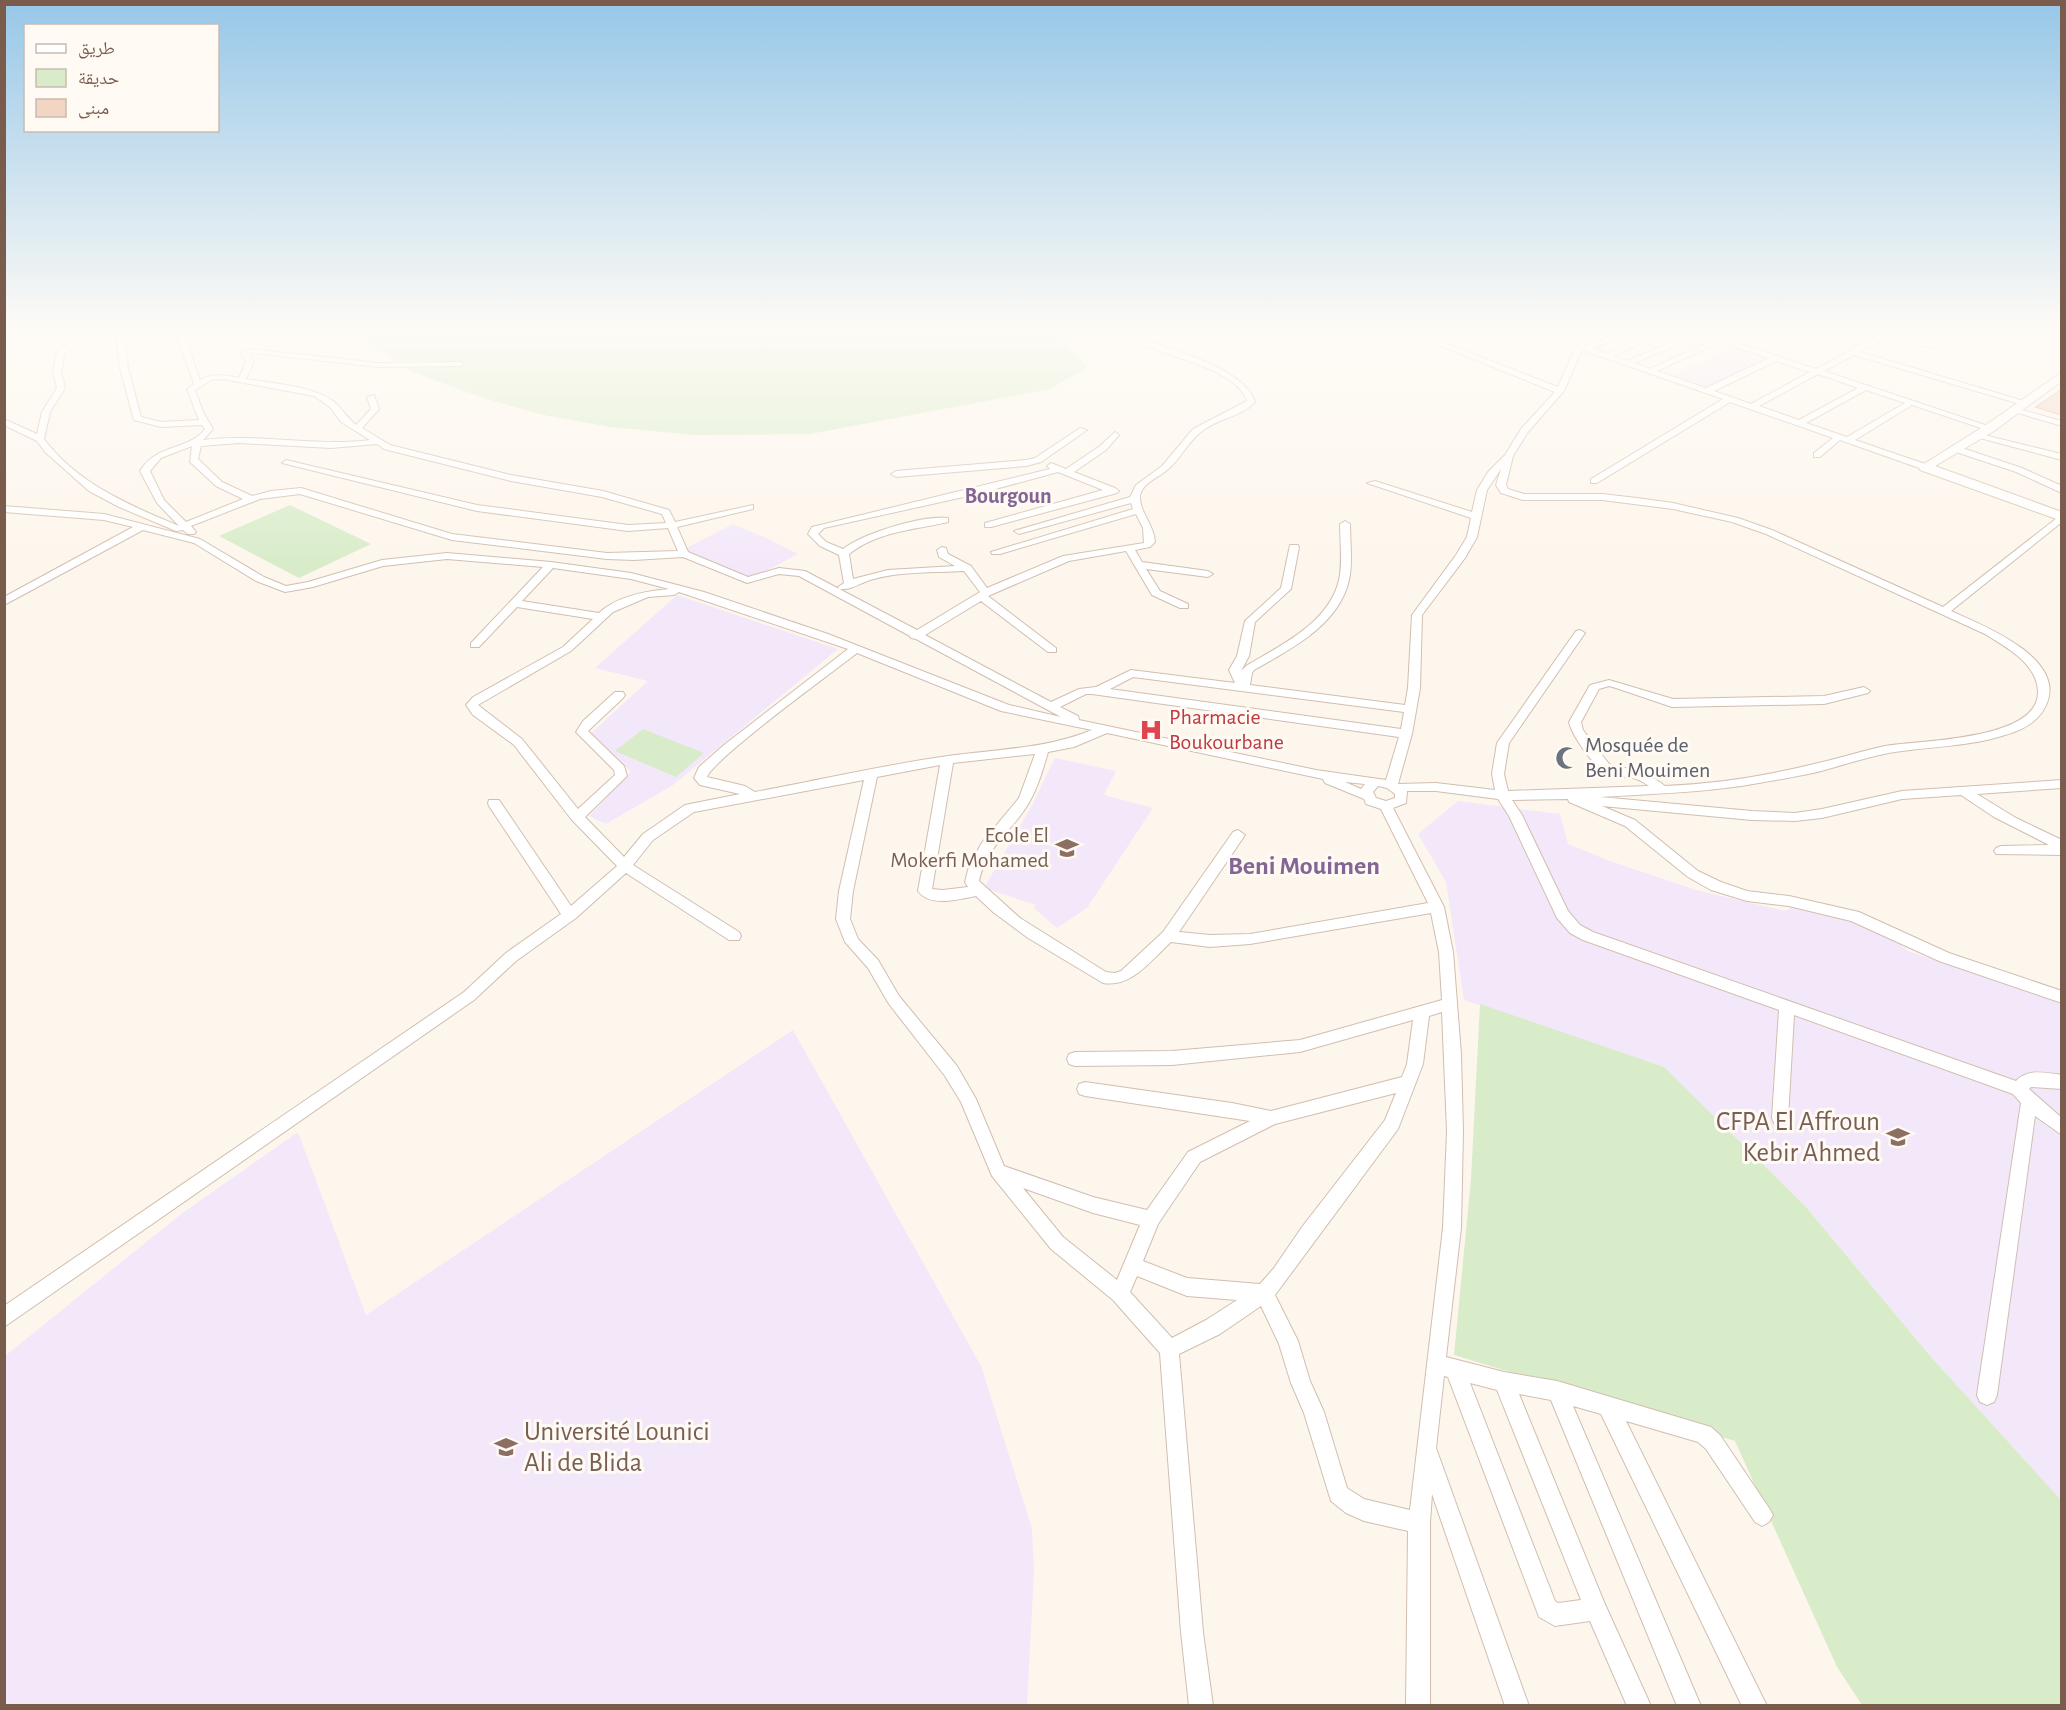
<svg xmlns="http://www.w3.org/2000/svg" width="2066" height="1710" font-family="'Alegreya Sans','Noto Naskh Arabic',sans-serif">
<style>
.education{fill:#f3e8fa}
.green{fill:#d8ecc9}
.building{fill:#f3d5c3;stroke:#e6bba3;stroke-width:1.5}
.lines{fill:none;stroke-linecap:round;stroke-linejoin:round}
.street-casing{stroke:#d1beb0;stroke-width:2}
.secondary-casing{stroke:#d6c0b0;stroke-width:2}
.street{fill:#fff;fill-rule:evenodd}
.secondary{fill:#fff;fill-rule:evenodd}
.labels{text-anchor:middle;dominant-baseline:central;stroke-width:6;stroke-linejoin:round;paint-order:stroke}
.far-quarter-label{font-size:22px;font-weight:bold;fill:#846695;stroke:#fffaf3}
.health-label{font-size:22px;fill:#be3a42;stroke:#fffaf3;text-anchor:start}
.worship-label{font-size:22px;fill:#5b616d;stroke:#fffaf3;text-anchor:start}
.education-label{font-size:22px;fill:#785e54;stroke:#fffaf3;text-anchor:end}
.quarter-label{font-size:26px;font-weight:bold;fill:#846695;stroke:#fffaf3}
.near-education-label{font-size:27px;fill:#785e54;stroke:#fffaf3;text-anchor:end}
</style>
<rect width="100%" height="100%" fill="#fdf6ec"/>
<path class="education" d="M 1733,346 L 1770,358 L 1709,387 L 1673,375 Z
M 733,524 L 768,539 L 798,554 L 758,575 L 747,577 L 686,551 L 688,547 Z
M 677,595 L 838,649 L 673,785 L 606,824 L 589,816 L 631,772 L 590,734 L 648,681 L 595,668 Z
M 1055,758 L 1116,771 L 1104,795 L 1153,808 L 1087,908 L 1057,928 L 1034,908 L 1036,905 L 984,888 L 1031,807 Z
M 1458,801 L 1560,814 L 1568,844 L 1607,860 L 1696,890 L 1785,911 L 1794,906 L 1884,930 L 1908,951 L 2061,1003 L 2061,1500 L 1931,1357 L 1806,1207 L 1664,1067 L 1464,1000 L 1446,882 L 1418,834 Z
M 793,1030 L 981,1366 L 1032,1528 L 1034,1571 L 1027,1705 L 5,1705 L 5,1356 L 181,1214 L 298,1132 L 366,1315 Z"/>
<path class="green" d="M 353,328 L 1049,328 L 1087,367 L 1050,389 L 810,434 L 695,435 L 610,427 L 544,415 L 487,399 L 409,371 Z
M 290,505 L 371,544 L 299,578 L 219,536 Z
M 643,729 L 704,753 L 676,777 L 615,751 Z
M 1480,1004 L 1664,1067 L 1806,1207 L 1931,1357 L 2061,1500 L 2061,1705 L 1862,1705 L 1837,1667 L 1735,1441 L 1454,1355 L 1471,1179 Z"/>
<path class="building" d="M 2061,390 L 2061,415 L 2036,407 Z"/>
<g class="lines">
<g class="street-casing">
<path id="street" d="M 89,328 L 97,328 L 65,353 L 61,372 L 65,388 L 50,412 L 44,439 C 78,484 129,505 179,526 L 157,503 L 140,471 C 157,443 188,451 205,429 L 202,425 L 161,427 L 134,420 L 120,368 L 115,328 L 123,328 L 128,368 L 141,417 L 161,422 L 199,420 L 187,389 L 194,384 L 174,328 L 182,328 L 200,380 C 212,373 225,375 239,378 L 246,362 L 241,353 L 252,349 L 379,363 L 462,362 L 463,364 L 459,366 L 379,367 L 252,353 L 249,354 L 254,362 L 246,379 C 274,384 310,385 333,401 C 342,408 347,418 356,425 L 371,409 L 367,397 L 374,395 L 379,409 L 362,428 L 390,445 L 511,475 L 603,491 L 669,510 L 675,522 L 753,505 L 753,509 L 677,527 L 688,552 L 748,577 L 779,568 L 805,571 L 917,630 L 980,592 L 964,571 C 933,573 900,571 870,580 C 861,583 849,591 839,589 L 838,587 L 844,583 L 839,555 L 820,546 L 808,534 L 812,527 L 1050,469 L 1047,466 L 1051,463 L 1066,469 L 1100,446 L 1115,432 L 1119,435 L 1106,450 L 1074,472 L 1115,488 L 1119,491 L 1117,493 L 991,527 L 985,527 L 985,523 L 1103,490 L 1058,472 L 977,494 L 824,528 L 818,534 L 826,542 L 843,549 C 863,533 923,515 948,518 L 948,522 C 914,530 878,531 849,554 L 853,579 L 888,570 L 955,566 L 939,557 L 937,550 L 942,547 L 946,548 L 948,554 L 971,566 L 987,588 L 1063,556 L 1144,543 L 1143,528 L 1136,514 L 1000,554 L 992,554 L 991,552 L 1133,509 L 1131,503 L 1019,534 L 1014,531 L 1130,497 L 1136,485 L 1162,466 L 1193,429 L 1247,401 C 1236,363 1141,354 1111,328 L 1120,328 L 1131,335 C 1163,347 1245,367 1255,402 C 1242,416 1221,418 1205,429 C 1189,439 1182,458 1167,470 C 1158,478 1144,482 1140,495 C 1139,512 1154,524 1155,542 L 1150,547 L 1135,550 L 1142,562 L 1208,571 L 1213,574 L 1208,577 L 1146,569 L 1160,591 L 1188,604 L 1188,608 L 1180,608 L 1152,595 L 1126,551 L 1069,561 L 988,596 L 1056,648 L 1056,652 L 1048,652 L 981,601 L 925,635 L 1051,702 L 1079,689 L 1096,687 L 1131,670 L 1235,683 L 1229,670 L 1237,656 L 1245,621 L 1281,588 L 1290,545 L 1298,545 L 1299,547 L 1291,589 L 1255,622 L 1249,656 L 1241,671 L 1246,666 C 1281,645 1329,623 1339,580 C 1343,562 1340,542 1340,524 L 1345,521 L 1350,524 C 1350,542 1353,562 1349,580 C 1339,625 1291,649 1254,670 L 1252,673 L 1250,685 L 1405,705 L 1408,688 L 1412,615 L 1456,555 L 1467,537 L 1471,518 L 1367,483 L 1375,481 L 1472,512 L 1477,490 L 1488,472 L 1505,455 L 1521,429 L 1555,392 L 1396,328 L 1406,328 L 1558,387 L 1584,328 L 1592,328 L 1584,346 L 1586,347 L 1627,328 L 1637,328 L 1593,349 L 1607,354 L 1662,328 L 1672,328 L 1614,356 L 1627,361 L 1692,333 L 1681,328 L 1692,328 L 1816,369 L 1892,328 L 1901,328 L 1895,333 L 1934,344 L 1935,346 L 1931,348 L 1890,336 L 1860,352 L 2027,402 L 2020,404 L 1854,355 L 1824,371 L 1994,428 L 1987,430 L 1912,405 L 1855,440 L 1928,465 L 1928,469 L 1922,469 L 1840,440 L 1820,457 L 1814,457 L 1814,453 L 1833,438 L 1730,402 L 1597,483 L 1591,483 L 1591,479 L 1723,399 L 1582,350 L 1564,391 L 1528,432 L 1513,456 L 1506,485 L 1508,489 L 1524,494 L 1602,494 L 1637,498 L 1673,503 L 1738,518 L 1772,530 L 1943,607 L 2062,514 L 2062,522 L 1951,611 C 1982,625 2065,657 2047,703 C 2040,721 2023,730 2005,735 C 1965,748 1924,746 1884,754 C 1860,759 1837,767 1813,773 C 1789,778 1765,782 1741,786 C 1694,793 1648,794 1600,797 L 1752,811 L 1795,813 L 1822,809 L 1902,791 L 2062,780 L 2062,788 L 1977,794 L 2016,818 L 2062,840 L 2062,855 L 1996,854 L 1994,851 L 1996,848 L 2001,846 L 2049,845 L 1994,817 L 1961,795 L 1902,799 L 1822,818 L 1795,821 L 1752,820 L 1602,806 L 1635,820 L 1698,871 L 1721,882 L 1747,891 L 1789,896 L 1859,912 L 1949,953 L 2062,991 L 2062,1003 L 1939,961 L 1851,921 L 1789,906 L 1747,901 L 1711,890 L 1688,877 L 1625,826 L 1569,802 L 1568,799 L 1512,800 L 1522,815 L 1568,911 L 1580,925 L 1593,932 L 2016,1081 C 2028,1068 2046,1073 2062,1075 L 2062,1089 L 2031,1087 L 2029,1089 L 2062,1118 L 2062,1135 L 2035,1116 L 1997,1395 L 1994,1402 L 1987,1405 L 1980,1402 L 1977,1395 L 2021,1103 L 2013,1094 L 1794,1015 L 1788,1118 L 1786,1123 L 1780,1125 L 1774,1123 L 1772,1118 L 1779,1010 L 1583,940 L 1570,933 L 1557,918 L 1509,816 L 1498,799 L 1436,791 L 1407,791 L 1406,803 L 1393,808 L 1444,907 L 1453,952 L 1461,1054 L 1463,1131 L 1461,1228 L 1446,1357 L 1504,1372 L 1557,1381 L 1711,1427 L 1720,1435 L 1769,1508 L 1773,1515 L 1769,1522 L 1762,1526 L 1755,1522 L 1706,1449 L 1698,1442 L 1626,1421 L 1767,1706 L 1742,1706 L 1601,1414 L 1573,1406 L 1701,1706 L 1677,1706 L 1551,1400 L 1519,1394 L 1604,1602 L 1651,1706 L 1627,1706 L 1590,1621 L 1555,1626 L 1539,1617 L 1448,1377 L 1444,1376 L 1436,1448 L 1529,1706 L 1505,1706 L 1432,1494 L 1430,1523 L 1430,1706 L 1406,1706 L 1408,1531 L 1364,1521 L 1346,1513 L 1331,1501 L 1304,1413 L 1291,1383 L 1279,1344 L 1261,1306 L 1220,1334 L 1179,1354 L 1203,1632 L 1213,1706 L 1189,1706 L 1181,1632 L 1160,1353 L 1113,1300 L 1051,1249 L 992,1176 L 961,1102 L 945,1076 L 889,1004 L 868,968 L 845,942 L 836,919 L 839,891 L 864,780 L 694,812 L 653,840 L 633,865 L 739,932 L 741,936 L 739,940 L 729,940 L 626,873 L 576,918 L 516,961 L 474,1000 L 4,1327 L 4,1306 L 464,992 L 506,953 L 561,914 L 489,806 L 488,803 L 489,800 L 499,800 L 571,906 L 617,866 L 572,820 L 514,745 L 473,715 L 466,705 L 473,697 L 563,647 L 593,619 L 517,607 L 479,647 L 471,647 L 471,643 L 543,567 L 447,559 L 383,566 L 313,587 L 285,592 L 256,581 L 194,543 L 143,530 L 4,605 L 4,597 L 133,527 L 104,520 L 4,512 L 4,506 L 104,514 L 200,539 L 264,577 L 286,586 L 308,582 L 382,560 L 447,553 L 551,562 L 631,573 L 704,592 L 828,634 L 1009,705 L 1061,717 L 916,639 L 911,638 L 910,636 L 799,576 L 779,574 L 747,583 L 683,557 L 634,560 L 607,559 L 452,540 L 300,494 L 260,499 L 191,526 L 196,532 L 194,534 L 188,534 L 183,530 L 176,531 L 119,507 L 89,491 L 45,452 L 37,441 L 4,425 L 4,419 L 37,434 L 42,412 L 57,388 L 53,372 L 57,352 ZM 1699,335 L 1713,340 L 1650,369 L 1635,363 ZM 1720,342 L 1769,358 L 1706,388 L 1657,371 ZM 1776,361 L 1810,372 L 1751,404 L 1714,391 ZM 1818,374 L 1858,388 L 1799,420 L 1759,406 ZM 223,379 L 314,396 L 330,407 L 341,422 L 370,440 C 314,447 259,433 203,440 L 213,429 L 203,412 L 195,390 L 211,380 ZM 1866,390 L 1905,403 L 1847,437 L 1806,423 ZM 239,443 L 331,448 L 377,444 L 384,449 L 511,481 L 602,497 L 662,514 L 666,523 L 628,525 L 477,505 L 286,460 L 282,463 L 477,511 L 628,531 L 668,528 L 678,551 L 607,553 L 452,534 L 301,488 L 271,491 L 252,496 L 222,482 L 198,459 L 201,446 ZM 192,446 L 190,462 L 216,486 L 243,499 L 186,522 L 164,500 L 150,471 L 161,458 ZM 1501,469 L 1496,485 L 1501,493 L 1523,500 L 1602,500 L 1673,509 L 1732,522 L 1766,534 L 1985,634 C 2007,648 2037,663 2038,692 C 2039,741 1917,740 1885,746 C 1861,751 1838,759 1814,764 C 1766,776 1715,784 1665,786 L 1643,770 L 1615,767 L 1609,764 L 1583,730 L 1581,722 L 1599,689 L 1609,686 L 1616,688 L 1672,707 L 1824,704 L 1868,693 L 1870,691 L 1864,687 L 1824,696 L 1673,699 L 1609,680 L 1590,685 L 1569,722 C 1572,736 1595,769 1609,774 C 1627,781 1629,772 1649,786 L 1508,791 L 1504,774 L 1509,743 L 1585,633 L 1580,630 L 1576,631 L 1497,743 L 1492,774 L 1495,790 L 1436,783 L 1398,784 L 1412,734 L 1420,688 L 1422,615 L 1465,558 L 1477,537 L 1487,490 ZM 553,568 L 631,579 L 669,589 C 646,591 617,596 599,613 L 522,601 ZM 679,592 L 848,649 L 724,745 L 699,767 L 694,778 L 700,785 L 740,794 L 685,805 L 643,834 L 624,857 L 585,817 L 627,776 L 624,766 L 588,731 L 623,698 L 625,695 L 623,692 L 615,692 L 583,721 L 576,732 L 614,770 L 615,775 L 578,809 L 522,739 L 478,705 L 571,651 L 613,612 L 648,597 L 674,595 ZM 857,653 L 1001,711 L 1092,730 C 1046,749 997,749 948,756 C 883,765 820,780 755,792 L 745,786 L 707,777 C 714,758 833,672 857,653 ZM 1133,677 L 1404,712 L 1401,729 L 1110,689 ZM 1086,694 L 1092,694 L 1399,737 L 1386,780 L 1316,770 L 1079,720 L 1078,716 L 1060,707 ZM 1107,733 L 1323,779 L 1325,783 L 1364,799 L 1366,804 L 1381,809 L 1428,903 L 1250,934 L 1210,935 L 1179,932 L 1245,835 L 1238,830 L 1233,832 L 1163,932 L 1121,971 L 1115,973 L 1106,972 L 1020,918 L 979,881 C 985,851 1006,835 1023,812 C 1036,794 1042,773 1048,752 L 1074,747 ZM 1035,754 L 1019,798 L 981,844 L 968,870 L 965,882 L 968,887 L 943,890 L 932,889 L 953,763 ZM 940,765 L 918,891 C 930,908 959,899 976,896 L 993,912 L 1028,938 L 1103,983 C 1132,988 1151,960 1171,942 L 1210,947 L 1250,944 L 1431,913 L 1439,952 L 1442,1000 L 1300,1040 L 1172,1051 L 1075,1052 L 1069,1054 L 1067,1059 L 1069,1064 L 1075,1066 L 1172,1065 L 1300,1052 L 1413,1020 L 1407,1064 L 1402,1077 L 1271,1111 L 1232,1103 L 1085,1082 L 1079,1084 L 1077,1089 L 1079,1094 L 1085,1096 L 1250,1121 L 1188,1152 L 1147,1210 L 1093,1197 L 1004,1166 L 976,1099 L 957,1066 L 899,996 L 878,960 L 858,939 L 850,919 L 853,891 L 877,777 ZM 1345,782 L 1365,784 L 1361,789 ZM 1378,786 L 1387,788 L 1395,794 L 1395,798 L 1386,801 L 1376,798 L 1373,792 ZM 1442,1012 L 1447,1131 L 1443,1228 L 1410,1510 L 1364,1499 L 1347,1488 L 1324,1412 L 1310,1381 L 1298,1341 L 1275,1295 L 1398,1129 L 1423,1064 L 1429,1016 ZM 1396,1093 L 1385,1120 L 1302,1227 L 1274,1268 L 1260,1284 L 1187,1278 L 1143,1261 L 1158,1224 L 1200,1162 L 1275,1124 ZM 1023,1188 L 1093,1213 L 1140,1225 L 1117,1280 L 1063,1237 ZM 1137,1276 L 1187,1296 L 1237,1300 L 1206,1320 L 1172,1338 L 1130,1292 ZM 1470,1383 L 1497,1390 L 1581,1600 L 1558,1603 L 1555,1601 Z
M 1457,328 L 1467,328 L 1456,335 L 1450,335 L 1450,331 Z
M 2045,328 L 2062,330 L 2062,334 L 2045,330 Z
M 2011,407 L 2062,421 L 2062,426 L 2011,411 Z
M 1080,428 L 1087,430 L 1041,462 L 1026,466 L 896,477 L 891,474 L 896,471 L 1026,460 L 1035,458 Z
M 1976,433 L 2062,454 L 2062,460 L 1976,437 Z
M 1956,446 L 2022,468 L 2062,486 L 2062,493 L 2016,472 L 1953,451 L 1952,449 Z"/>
</g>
<g class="secondary-casing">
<path id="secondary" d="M 2062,372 L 2062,381 L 1994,431 L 1935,466 L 2062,512 L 2062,521 L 1920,470 L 1919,467 L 1986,425 Z"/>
</g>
<use href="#street" class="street"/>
<use href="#secondary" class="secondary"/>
</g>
<linearGradient id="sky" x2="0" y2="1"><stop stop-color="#97c7e8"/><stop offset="0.58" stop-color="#fefbf6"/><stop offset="1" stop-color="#fefbf6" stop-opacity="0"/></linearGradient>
<rect width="2066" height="568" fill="url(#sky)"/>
<defs>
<g id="hospital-bare" transform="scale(1.8)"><path d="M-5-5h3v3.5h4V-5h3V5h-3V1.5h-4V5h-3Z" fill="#e0444e" stroke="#fffaf3" stroke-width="2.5" paint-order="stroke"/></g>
<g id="mosque-bare" transform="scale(1.8)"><path d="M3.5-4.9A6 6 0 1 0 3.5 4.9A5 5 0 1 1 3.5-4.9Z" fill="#6b7280" stroke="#fffaf3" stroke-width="2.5" paint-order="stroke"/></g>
<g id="school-bare" transform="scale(1.8)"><path d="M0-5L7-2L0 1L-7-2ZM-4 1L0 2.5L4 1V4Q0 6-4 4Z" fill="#8d6e63" stroke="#fffaf3" stroke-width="2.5" paint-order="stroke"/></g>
<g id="university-bare" transform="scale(1.8)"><path d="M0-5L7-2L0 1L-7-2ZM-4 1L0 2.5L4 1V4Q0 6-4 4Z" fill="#8d6e63" stroke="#fffaf3" stroke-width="2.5" paint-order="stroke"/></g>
</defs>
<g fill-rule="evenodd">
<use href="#hospital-bare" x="1151" y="730"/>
<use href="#mosque-bare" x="1567" y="758"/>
<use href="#school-bare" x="1067" y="848"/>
<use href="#university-bare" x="1898" y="1137"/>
<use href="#university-bare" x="506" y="1447"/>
</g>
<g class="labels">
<g class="far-quarter-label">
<text x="1008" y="496">Bourgoun</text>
</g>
<g class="health-label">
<text x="1169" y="717">Pharmacie<tspan x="1169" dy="25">Boukourbane</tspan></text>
</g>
<g class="worship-label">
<text x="1585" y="745">Mosquée de<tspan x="1585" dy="25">Beni Mouimen</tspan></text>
</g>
<g class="education-label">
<text x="1049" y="835">Ecole El<tspan x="1049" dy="25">Mokerfi Mohamed</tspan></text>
</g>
<g class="quarter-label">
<text x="1304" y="866">Beni Mouimen</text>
</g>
<g class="near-education-label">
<text x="1880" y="1121">CFPA El Affroun<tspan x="1880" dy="31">Kebir Ahmed</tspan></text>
<text x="524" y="1431" text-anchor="start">Université Lounici<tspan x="524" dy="31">Ali de Blida</tspan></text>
</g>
</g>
<rect width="2066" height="1710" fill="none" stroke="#7a5c4d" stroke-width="12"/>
<rect x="24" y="24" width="195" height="108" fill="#fffaf3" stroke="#cabbb1" stroke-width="1.5"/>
<rect x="36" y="44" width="30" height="9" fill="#ffffff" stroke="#cabbb1" stroke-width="1.5"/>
<text x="78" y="54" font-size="18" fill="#7a5c4d">طريق</text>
<rect x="36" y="69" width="30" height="18" fill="#d8ecc9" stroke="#cabbb1" stroke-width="1.5"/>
<text x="78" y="84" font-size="18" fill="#7a5c4d">حديقة</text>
<rect x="36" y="99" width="30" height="18" fill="#f3d5c3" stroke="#cabbb1" stroke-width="1.5"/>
<text x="78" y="114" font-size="18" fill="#7a5c4d">مبنى</text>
</svg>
